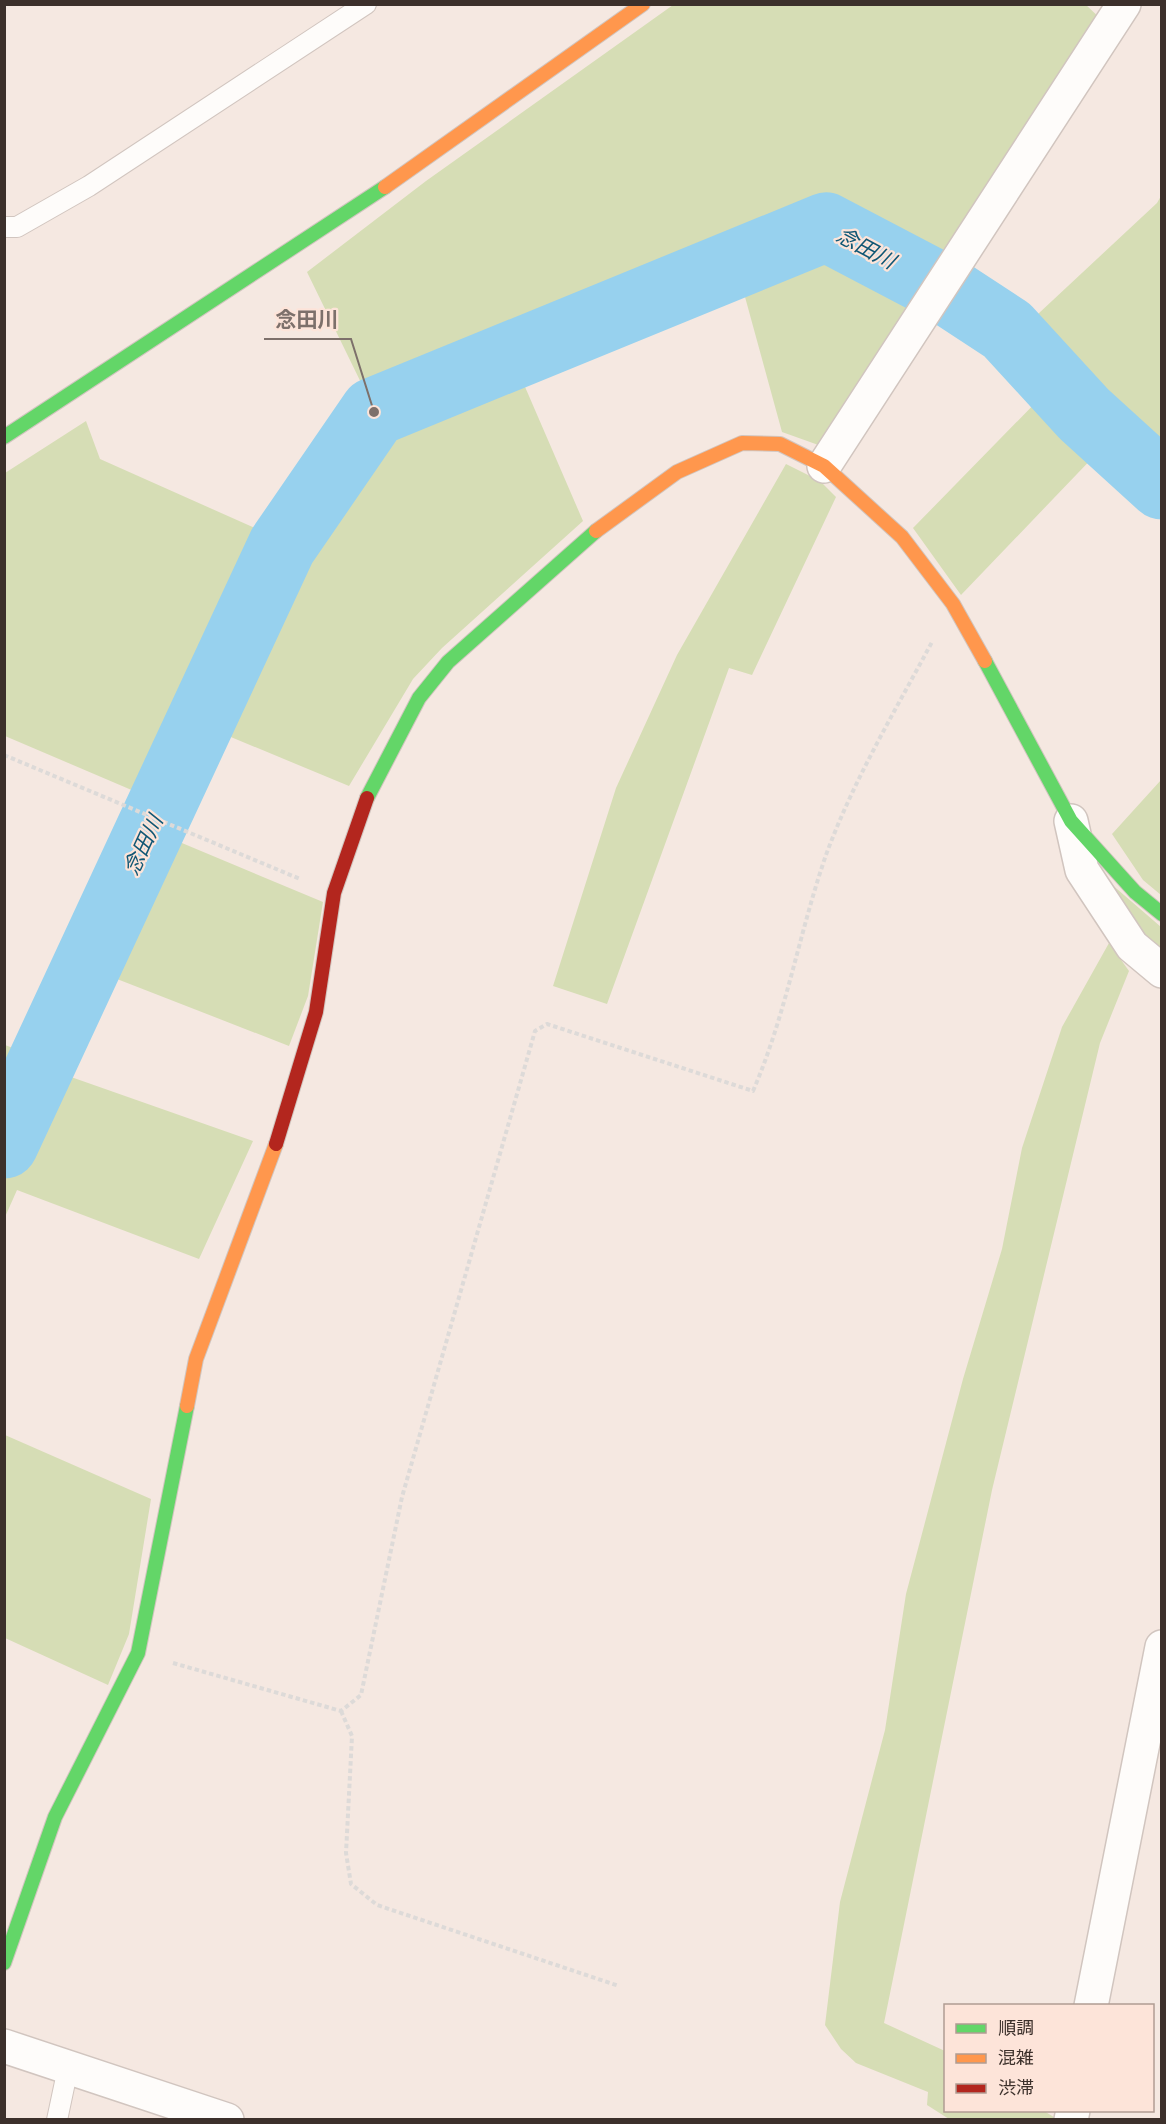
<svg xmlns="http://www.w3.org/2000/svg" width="1166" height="2124" font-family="'Zilla Slab','Noto Sans JP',serif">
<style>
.green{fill:#d6ddb5}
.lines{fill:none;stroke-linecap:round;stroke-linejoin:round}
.river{stroke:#97d1ee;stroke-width:69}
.lane-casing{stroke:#d1c5bf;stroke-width:22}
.street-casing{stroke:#d1c5bf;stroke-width:36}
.fast-casing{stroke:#d1c5bf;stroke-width:16}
.slow-casing{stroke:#d1c5bf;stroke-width:16}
.jam-casing{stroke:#d1c5bf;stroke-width:16}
.path{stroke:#dddad8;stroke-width:4;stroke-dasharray:4.5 3;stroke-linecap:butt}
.lane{stroke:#fefcfa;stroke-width:20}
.street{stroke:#fefcfa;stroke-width:33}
.fast{stroke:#63d668;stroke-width:14}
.slow{stroke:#ff974d;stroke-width:14}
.jam{stroke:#b3261e;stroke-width:14}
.labels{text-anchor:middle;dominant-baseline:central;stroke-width:4.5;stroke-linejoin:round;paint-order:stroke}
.water-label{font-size:21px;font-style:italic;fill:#115775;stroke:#fde4d9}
.leader{fill:none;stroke:#7d706b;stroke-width:2}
.callout-dot{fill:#7d706b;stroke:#fde4d9;stroke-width:2}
.callout-label{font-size:21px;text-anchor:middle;font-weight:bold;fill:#7d706b;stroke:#fde4d9;stroke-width:4.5;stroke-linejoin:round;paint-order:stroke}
</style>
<rect width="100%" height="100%" fill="#f5e8e1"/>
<path class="green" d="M 1085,4 L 1103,21 L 942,275 L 819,215 L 368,397 L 307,272 L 426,181 L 673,5 Z
M 1161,196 L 1161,469 L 1094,407 L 1023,328 L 1157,203 Z
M 826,239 L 931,293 L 824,447 L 782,432 L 739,275 Z
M 516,366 L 583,521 L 442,648 L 413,679 L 349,786 L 214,730 L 291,549 L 380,421 Z
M 1044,394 L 1100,450 L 961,595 L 913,528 Z
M 86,421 L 100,459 L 275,537 L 155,800 L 5,736 L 5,473 Z
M 786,464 L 820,481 L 836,497 L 752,675 L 729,668 L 607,1004 L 553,986 L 616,788 L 677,655 Z
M 1161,780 L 1161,895 L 1143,880 L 1112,834 Z
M 158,833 L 323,902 L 308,996 L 289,1046 L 99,972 Z
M 1095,870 L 1161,927 L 1161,960 Z
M 1109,943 L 1129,971 L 1100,1043 L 992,1490 L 884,2023 L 945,2051 L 946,2110 L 1044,2111 L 1057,2119 L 949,2119 L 927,2105 L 928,2092 L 856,2063 L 841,2049 L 825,2025 L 840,1902 L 885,1730 L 906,1594 L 963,1379 L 1002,1249 L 1022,1148 L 1062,1027 Z
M 5,1045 L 37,1057 L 5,1127 L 4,1045 Z
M 54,1071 L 253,1141 L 199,1259 L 17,1190 L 5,1217 L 5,1180 Z
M 5,1435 L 151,1499 L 129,1634 L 108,1685 L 5,1638 Z"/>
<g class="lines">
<path class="river" d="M 4,1144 L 282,546 L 374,412 L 826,227 L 946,290 L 1007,330 L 1084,414 L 1162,485"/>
<g class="lane-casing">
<path id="lane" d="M 4,227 L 17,227 L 89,186 L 366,4
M 57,2120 L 68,2068"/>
</g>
<g class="street-casing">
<path id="street" d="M 824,466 L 1124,4
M 1071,821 L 1082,870 L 1132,946 L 1162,971
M 1091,2006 L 1162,1647
M 4,2046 L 227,2120
M 1071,2120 L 1073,2110"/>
</g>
<g class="fast-casing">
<path id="fast" d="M 4,437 L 385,187
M 985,661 L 1071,821 L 1135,892 L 1162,914
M 367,798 L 419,698 L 448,662 L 596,531
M 4,1963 L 55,1817 L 138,1653 L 187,1406"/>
</g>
<g class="slow-casing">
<path id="slow" d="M 385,187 L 643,4
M 596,531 L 677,472 L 742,443 L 780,444 L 824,466 L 902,537 L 953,604 L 985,661
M 187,1406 L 196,1359 L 276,1144"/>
</g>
<g class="jam-casing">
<path id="jam" d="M 276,1144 L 316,1012 L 334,893 L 367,798"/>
</g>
<path class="path" d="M 4,755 L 300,879
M 173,1663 L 341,1711 L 361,1695 L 402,1497 L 535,1031 L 547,1024 L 753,1091 C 786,1015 799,933 826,855 C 853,781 895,711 932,642
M 341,1711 L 352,1736 L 346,1853 L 351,1884 L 377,1905 L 619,1986"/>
<use href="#lane" class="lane"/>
<use href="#street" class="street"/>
<use href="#fast" class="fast"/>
<use href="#slow" class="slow"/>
<use href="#jam" class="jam"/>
</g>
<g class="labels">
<g class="water-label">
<text transform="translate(866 248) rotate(28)">念田川</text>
<text transform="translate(143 845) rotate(-65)">念田川</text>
</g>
</g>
<path class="leader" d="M374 412L351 339H264"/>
<circle class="callout-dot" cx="374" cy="412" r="6"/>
<g class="callout-label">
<text x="307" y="327">念田川</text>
</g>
<rect width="1166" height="2124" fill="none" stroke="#3c302b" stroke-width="12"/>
<rect x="944" y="2004" width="210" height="108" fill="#fde4d9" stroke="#b09c93" stroke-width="1.5"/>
<rect x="956" y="2024" width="30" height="9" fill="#63d668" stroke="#b09c93" stroke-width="1.5"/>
<text x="998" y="2034" font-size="18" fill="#3c302b">順調</text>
<rect x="956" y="2054" width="30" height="9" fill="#ff974d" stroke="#b09c93" stroke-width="1.5"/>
<text x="998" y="2064" font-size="18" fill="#3c302b">混雑</text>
<rect x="956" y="2084" width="30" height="9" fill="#b3261e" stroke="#b09c93" stroke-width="1.5"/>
<text x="998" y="2094" font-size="18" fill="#3c302b">渋滞</text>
</svg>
